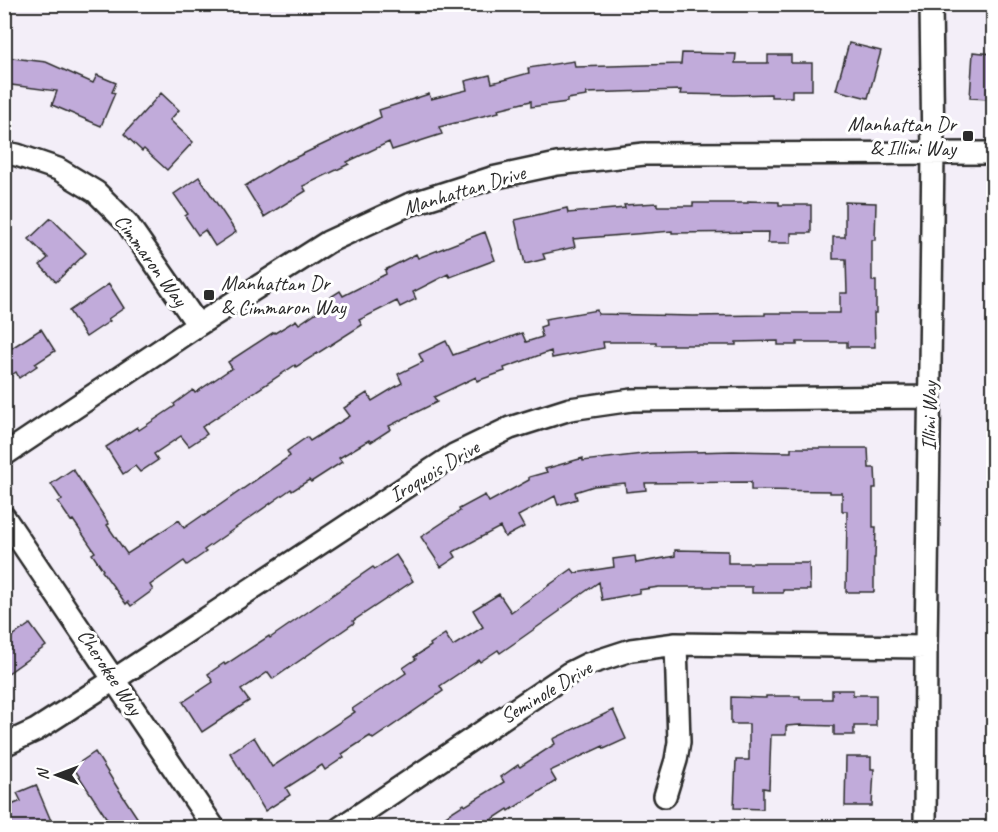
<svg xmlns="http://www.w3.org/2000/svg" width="998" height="832" font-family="Caveat,sans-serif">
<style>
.building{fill:#c1abda;stroke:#2b2b2b;stroke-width:1.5}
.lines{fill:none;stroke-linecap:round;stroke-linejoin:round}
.minor-casing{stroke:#2b2b2b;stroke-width:26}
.minor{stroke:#fff;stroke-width:21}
.poi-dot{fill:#2b2b2b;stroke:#fff;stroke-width:2}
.labels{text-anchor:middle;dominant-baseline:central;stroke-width:6;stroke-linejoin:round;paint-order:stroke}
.poi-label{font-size:21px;fill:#2b2b2b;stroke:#fff;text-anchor:end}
.street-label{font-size:21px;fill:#2b2b2b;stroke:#fff}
</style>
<rect width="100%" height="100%" fill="#f3eef8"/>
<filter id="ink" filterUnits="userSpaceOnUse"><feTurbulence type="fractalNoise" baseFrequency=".0167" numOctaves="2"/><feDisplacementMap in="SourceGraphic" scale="12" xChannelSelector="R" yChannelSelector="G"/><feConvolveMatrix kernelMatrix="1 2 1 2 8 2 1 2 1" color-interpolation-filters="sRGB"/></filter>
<g filter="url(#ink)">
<path class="building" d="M 849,43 L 881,51 L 868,98 L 836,90 Z
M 973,52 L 993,54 L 993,91 L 991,90 L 990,99 L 970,98 Z
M 682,53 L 736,54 L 735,63 L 768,63 L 768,55 L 791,55 L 791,63 L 812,63 L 812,90 L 792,90 L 792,97 L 771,97 L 771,94 L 734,95 L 680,94 L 681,90 L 586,93 L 587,96 L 567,99 L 567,102 L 531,107 L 531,101 L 498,109 L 499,112 L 439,127 L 442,134 L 392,150 L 389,142 L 347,162 L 349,164 L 303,186 L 306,191 L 264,217 L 245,186 L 287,160 L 288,161 L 381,117 L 379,110 L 429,94 L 431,99 L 467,90 L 465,81 L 490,75 L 492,83 L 529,73 L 528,68 L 574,61 L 575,67 L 681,64 Z
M 4,57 L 46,62 L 93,83 L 97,75 L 116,83 L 112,92 L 115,93 L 101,126 L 52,105 L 57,91 L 4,84 Z
M 161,93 L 179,110 L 170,120 L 193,142 L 167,170 L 144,149 L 142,151 L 124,134 Z
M 199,177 L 236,232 L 215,246 L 205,230 L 198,235 L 185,216 L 188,214 L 174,194 Z
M 748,201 L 779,202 L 779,205 L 811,205 L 811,233 L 791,233 L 791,243 L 768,243 L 769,232 L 672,233 L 672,231 L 573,239 L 575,247 L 543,254 L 545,259 L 525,264 L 515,220 L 567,208 L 568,213 L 625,208 L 624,205 L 657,203 L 657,206 L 693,206 L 693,203 L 748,203 Z
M 845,202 L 876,203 L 875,240 L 872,240 L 872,281 L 876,281 L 876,313 L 874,313 L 875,347 L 847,347 L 847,342 L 797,342 L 797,345 L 778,345 L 778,341 L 736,342 L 736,345 L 656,345 L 656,342 L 603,342 L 604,348 L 552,358 L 551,351 L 504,368 L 505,371 L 477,381 L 476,377 L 434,397 L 437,402 L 389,426 L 391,429 L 371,442 L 369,440 L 339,458 L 342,462 L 311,482 L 309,480 L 292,491 L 291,489 L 204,550 L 206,552 L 187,565 L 184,561 L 150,585 L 153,590 L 131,606 L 128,602 L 126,604 L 102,571 L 103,570 L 92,554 L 95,552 L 73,520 L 71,521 L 58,502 L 62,500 L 51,484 L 73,469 L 109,524 L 107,525 L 127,554 L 179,520 L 184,528 L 203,515 L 204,516 L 290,456 L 287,451 L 307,437 L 310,441 L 350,416 L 344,408 L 367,393 L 372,401 L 402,383 L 398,374 L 423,362 L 419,354 L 446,341 L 453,355 L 490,342 L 490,344 L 522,333 L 526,342 L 542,337 L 540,327 L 546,325 L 545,319 L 597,310 L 598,314 L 693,316 L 765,315 L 765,313 L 840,313 L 840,293 L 847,293 L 846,259 L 833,259 L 833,237 L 845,237 Z
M 51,218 L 86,253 L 56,282 L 40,265 L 48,258 L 29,239 Z
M 485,232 L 495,260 L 450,277 L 448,274 L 413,292 L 416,299 L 400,307 L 397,301 L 359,320 L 362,325 L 296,367 L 295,365 L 202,427 L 207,434 L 189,446 L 181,436 L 154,454 L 158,460 L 140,472 L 135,466 L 123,474 L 106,447 L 137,427 L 139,430 L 175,406 L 174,404 L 193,390 L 195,393 L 232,368 L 228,362 L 274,332 L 275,333 L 296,320 L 299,324 L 321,309 L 318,305 L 340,291 L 343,296 L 386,274 L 385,270 L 416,254 L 418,258 Z
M 109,284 L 124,308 L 108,319 L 110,321 L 86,337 L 69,311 Z
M 41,329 L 55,351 L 35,364 L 37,366 L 19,378 L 16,372 L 4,380 L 4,353 Z
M 791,448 L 868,448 L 869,468 L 875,468 L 876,488 L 873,488 L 873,527 L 876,527 L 875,558 L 874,558 L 874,592 L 846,592 L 847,511 L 842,511 L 842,493 L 830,493 L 830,491 L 751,490 L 751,482 L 645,483 L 646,490 L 626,492 L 625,483 L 594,486 L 575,492 L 577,499 L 558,505 L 555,496 L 518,516 L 524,527 L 505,537 L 500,527 L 453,552 L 456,557 L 441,567 L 421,537 L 460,511 L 459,509 L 485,495 L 489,502 L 529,480 L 529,477 L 547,472 L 545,469 L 583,458 L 583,461 L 651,453 L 733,451 L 791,452 Z
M 675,550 L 728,551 L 728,563 L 809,563 L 810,590 L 783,590 L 783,593 L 752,593 L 752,587 L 659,587 L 639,590 L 639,593 L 602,600 L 599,582 L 559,610 L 560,611 L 516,642 L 500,653 L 498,650 L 480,662 L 479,660 L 440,686 L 443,691 L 373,739 L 370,736 L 342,754 L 344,757 L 325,770 L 322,765 L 286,788 L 290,795 L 265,811 L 230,753 L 254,737 L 272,767 L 355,712 L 352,709 L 406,673 L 403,668 L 416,659 L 414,657 L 431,646 L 430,644 L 445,634 L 453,646 L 483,627 L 473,610 L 499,594 L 511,612 L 572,569 L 575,573 L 614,567 L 613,559 L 635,556 L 636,563 L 675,556 Z
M 396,555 L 413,581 L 353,621 L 354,623 L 273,679 L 268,672 L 241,690 L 249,701 L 202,732 L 183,702 L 213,682 L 208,674 L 224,663 L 225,665 L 269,636 L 270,638 L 373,567 L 375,569 Z
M 30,624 L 46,646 L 4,676 L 4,642 Z
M 832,690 L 853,690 L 853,695 L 876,695 L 876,726 L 854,726 L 854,735 L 834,735 L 834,726 L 800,725 L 786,726 L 786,735 L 771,735 L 769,789 L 763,788 L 763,809 L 734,808 L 736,760 L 749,760 L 749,724 L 731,724 L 731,697 L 766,698 L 766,696 L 800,696 L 800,699 L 832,699 Z
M 613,710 L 626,739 L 604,749 L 603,746 L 550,771 L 556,781 L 509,811 L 508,809 L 479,828 L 427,828 L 464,804 L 465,806 L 504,782 L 501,777 L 518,765 L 520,767 L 555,744 L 553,739 Z
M 95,752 L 117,787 L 144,828 L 113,828 L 73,767 Z
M 846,757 L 871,757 L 871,769 L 874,769 L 872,806 L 845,806 Z
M 36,785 L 54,828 L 4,828 L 4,808 L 21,801 L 17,793 Z"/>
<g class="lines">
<g class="minor-casing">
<path id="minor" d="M 4,153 L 17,155 L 58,169 L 96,192 L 127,223 L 198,325
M 4,455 L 198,325 L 328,242 L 408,205 L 492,178 L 557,164 L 644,154 L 994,153
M 4,517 L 214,828
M 4,745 L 36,730 L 115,679 L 454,455 L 510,428 L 570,409 L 632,400 L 929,397
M 665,796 L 676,760 L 679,742 L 676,644
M 340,828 L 568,674 L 588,664 L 631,650 L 676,644 L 926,647
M 925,828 L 926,647 L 933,154 L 931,4"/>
</g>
<use href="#minor" class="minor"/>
</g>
</g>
<g class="poi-dot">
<rect x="962" y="130" width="12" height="12" rx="3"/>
<rect x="203" y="289" width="12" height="12" rx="3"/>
</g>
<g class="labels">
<g class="poi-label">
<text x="956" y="124">Manhattan Dr<tspan x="956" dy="24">&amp; Illini Way</tspan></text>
<text x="221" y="283" text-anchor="start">Manhattan Dr<tspan x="221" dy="24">&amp; Cimmaron Way</tspan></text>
</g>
<g class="street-label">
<text transform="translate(464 190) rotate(-17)">Manhattan Drive</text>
<text transform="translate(151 260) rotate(54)">Cimmaron Way</text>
<text transform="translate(929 416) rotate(-89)">Illini Way</text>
<text transform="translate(434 471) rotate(-31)">Iroquois Drive</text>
<text transform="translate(110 672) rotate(56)">Cherokee Way</text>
<text transform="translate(546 692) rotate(-31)">Seminole Drive</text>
</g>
</g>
<rect width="998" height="832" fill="none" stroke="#fff" stroke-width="24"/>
<rect x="12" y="12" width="974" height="808" fill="none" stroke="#2b2b2b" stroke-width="2" filter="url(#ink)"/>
<g transform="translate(57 775) rotate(270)" stroke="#ffffff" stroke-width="4.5" paint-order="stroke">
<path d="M0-4.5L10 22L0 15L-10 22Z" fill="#2b2b2b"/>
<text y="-9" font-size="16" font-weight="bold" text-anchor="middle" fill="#2b2b2b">N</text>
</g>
</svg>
